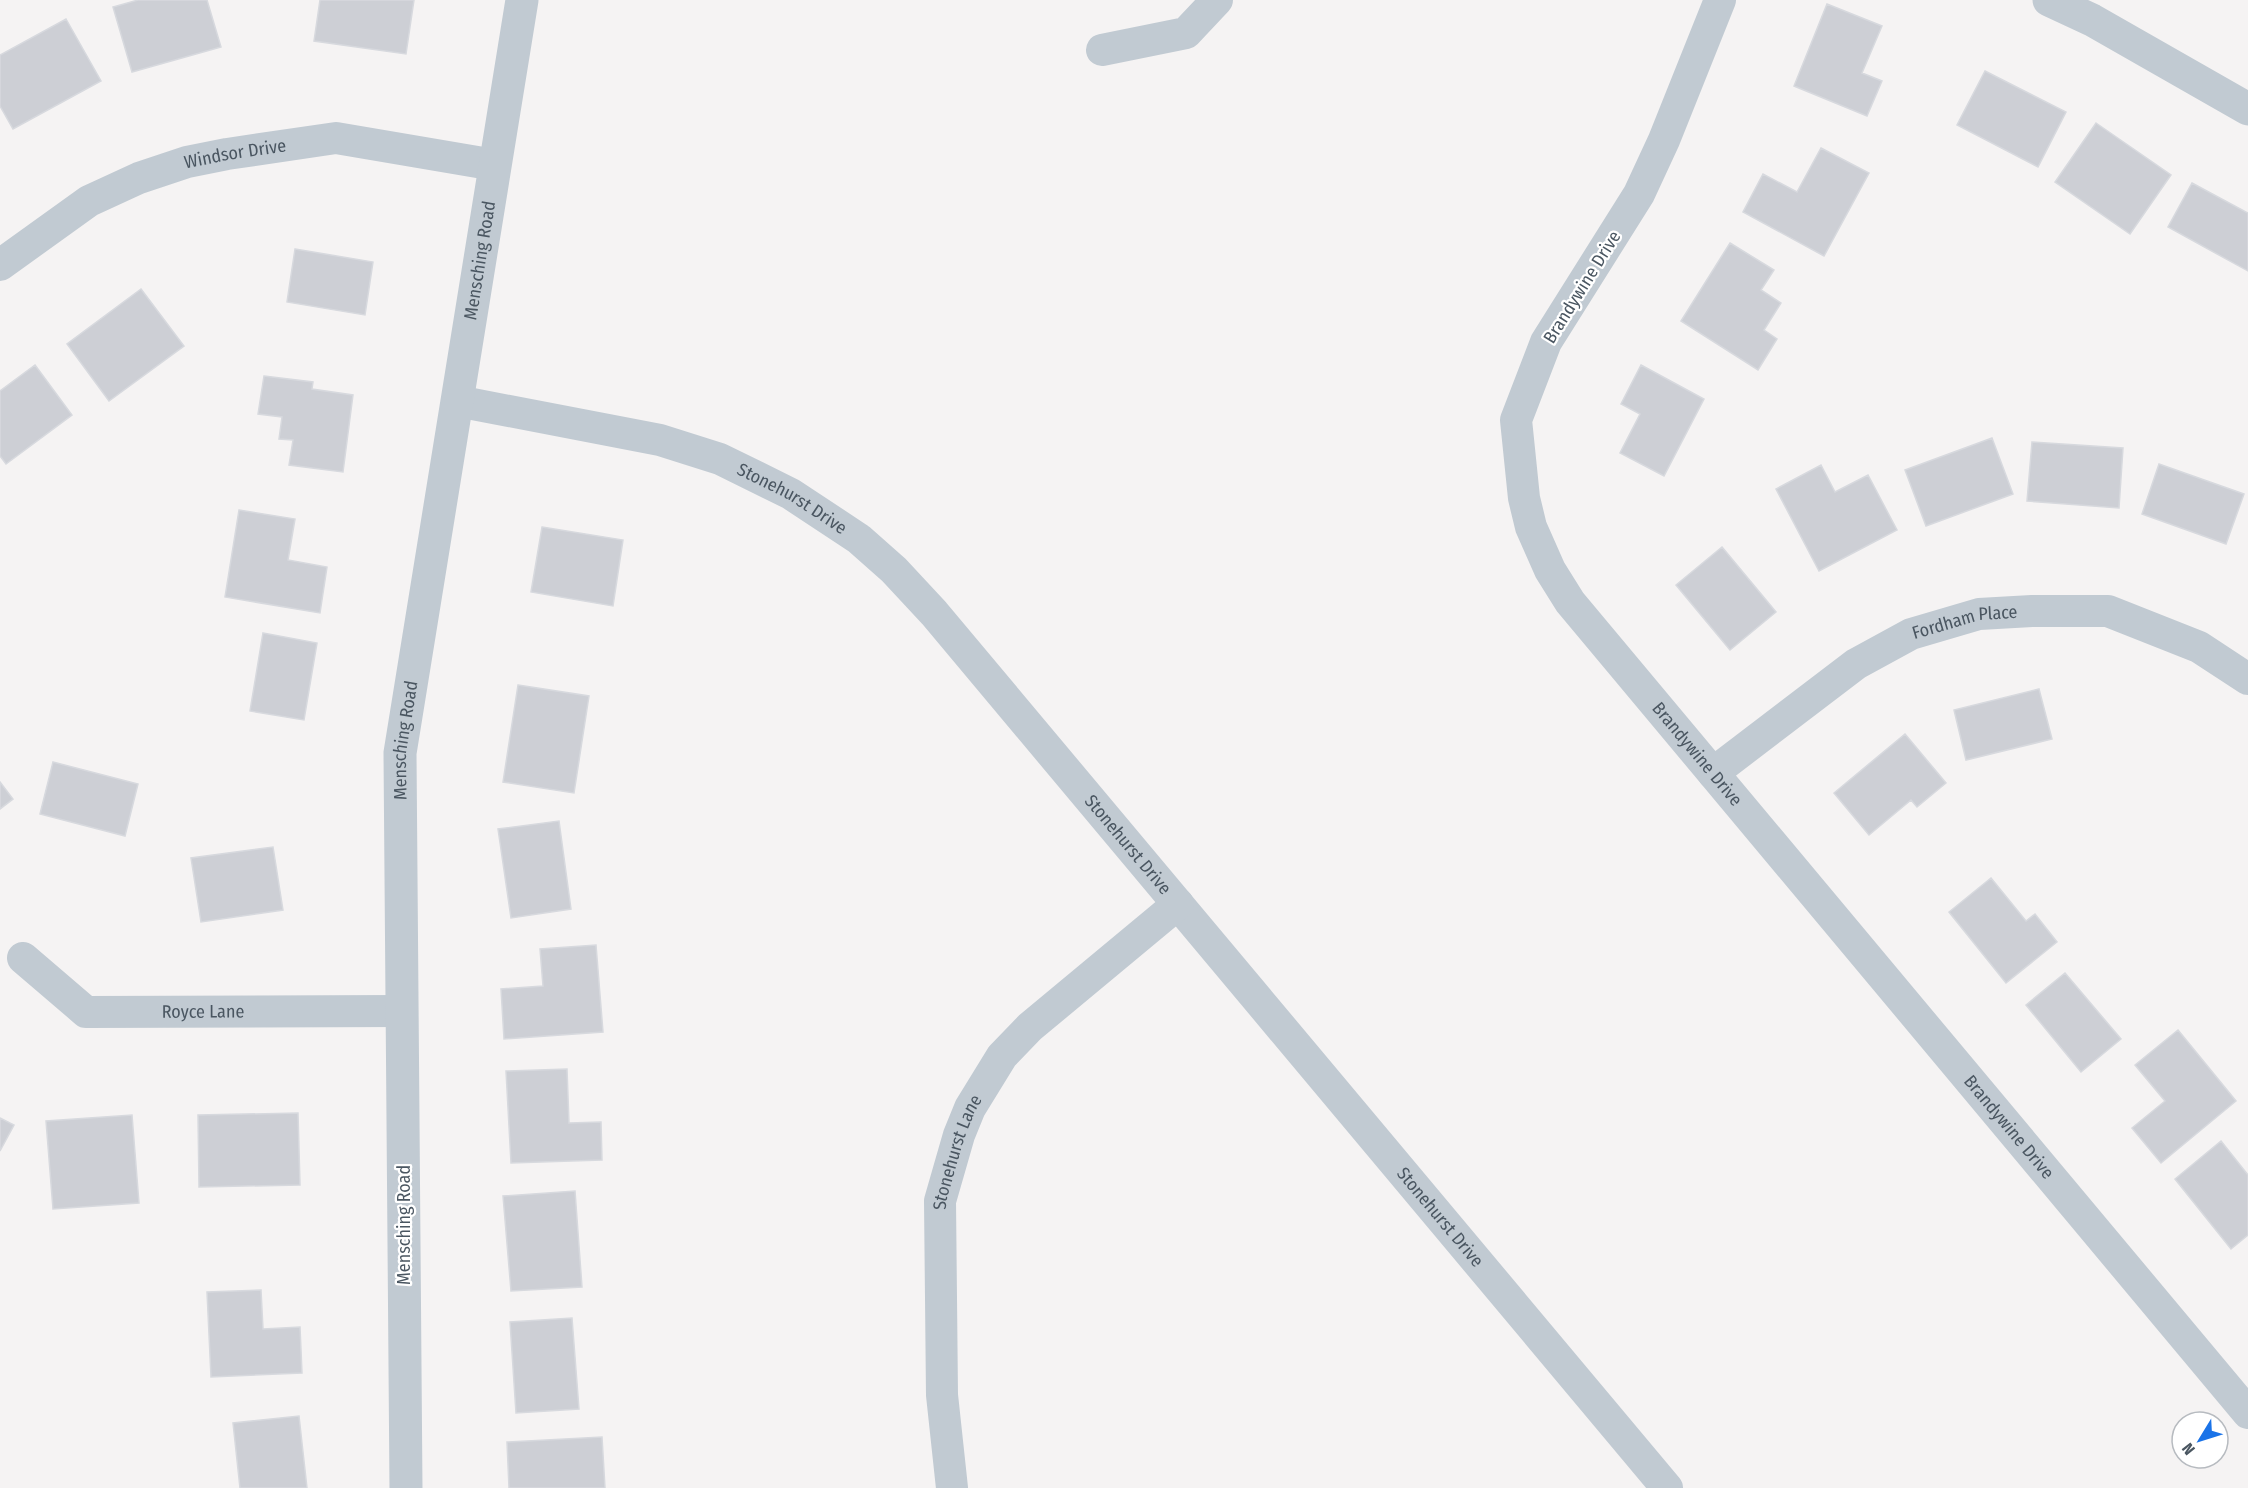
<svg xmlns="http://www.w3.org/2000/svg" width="2248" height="1488" font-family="'Fira Sans Condensed',sans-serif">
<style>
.building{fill:#cdcfd5;stroke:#d7d9de;stroke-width:1.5}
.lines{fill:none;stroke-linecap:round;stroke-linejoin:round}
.minor{stroke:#c1cad2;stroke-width:32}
.tertiary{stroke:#c1cad2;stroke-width:33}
.labels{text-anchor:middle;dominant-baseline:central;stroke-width:4.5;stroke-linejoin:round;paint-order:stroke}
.street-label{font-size:18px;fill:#4a5661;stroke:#fff}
</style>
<rect width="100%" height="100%" fill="#f5f3f3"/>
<path class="building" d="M 138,0 L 207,0 L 221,47 L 132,72 L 113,7 Z
M 320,0 L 414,0 L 406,54 L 314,41 Z
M 1827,4 L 1882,26 L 1862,73 L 1882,81 L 1867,116 L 1794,86 Z
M 66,19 L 101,81 L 13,129 L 0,106 L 0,55 Z
M 1985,71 L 2066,112 L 2038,167 L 1957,125 Z
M 2096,123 L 2171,175 L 2130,234 L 2055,182 Z
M 1821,148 L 1869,173 L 1824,256 L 1743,212 L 1763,174 L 1797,192 Z
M 2192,183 L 2248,213 L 2248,271 L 2168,227 Z
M 1730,243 L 1774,270 L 1761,290 L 1781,303 L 1764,330 L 1777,339 L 1758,370 L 1681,321 Z
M 295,249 L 373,262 L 365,315 L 287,302 Z
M 141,289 L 184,346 L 109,401 L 67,344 Z
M 35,365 L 72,415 L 6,464 L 0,456 L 0,391 Z
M 1641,365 L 1704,399 L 1664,476 L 1620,453 L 1640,414 L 1621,404 Z
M 264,376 L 313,382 L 312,389 L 353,395 L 343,472 L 289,465 L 293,440 L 279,439 L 282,417 L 258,414 Z
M 1992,438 L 2013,494 L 1926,526 L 1905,470 Z
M 2032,442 L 2123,448 L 2119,508 L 2027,501 Z
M 2159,464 L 2244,494 L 2226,544 L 2142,514 Z
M 1821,465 L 1835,492 L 1868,475 L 1897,530 L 1819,571 L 1776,489 Z
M 239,510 L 295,519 L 288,560 L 327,567 L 320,613 L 225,597 Z
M 542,527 L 623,540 L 613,606 L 531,592 Z
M 1722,547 L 1776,612 L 1730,650 L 1676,585 Z
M 263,633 L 317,643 L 304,720 L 250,711 Z
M 518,685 L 589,696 L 574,793 L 503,782 Z
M 2039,689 L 2052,739 L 1966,760 L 1954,710 Z
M 1905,734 L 1946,783 L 1917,807 L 1911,800 L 1869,835 L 1834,793 Z
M 53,762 L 138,784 L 125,836 L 40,814 Z
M 0,782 L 13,799 L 0,809 Z
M 559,821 L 571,909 L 511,918 L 498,829 Z
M 273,847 L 283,910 L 201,922 L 191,858 Z
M 1991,878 L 2026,921 L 2035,914 L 2057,942 L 2006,983 L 1949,912 Z
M 596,945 L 603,1032 L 504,1039 L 501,989 L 543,986 L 540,949 Z
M 2065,973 L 2121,1039 L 2081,1072 L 2026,1005 Z
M 2178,1030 L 2236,1101 L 2161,1163 L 2132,1128 L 2165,1101 L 2135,1065 Z
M 567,1069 L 569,1123 L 601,1122 L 602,1160 L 511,1163 L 506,1071 Z
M 298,1113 L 300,1185 L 199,1187 L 198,1115 Z
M 132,1115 L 139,1203 L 53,1209 L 46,1121 Z
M 0,1118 L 14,1125 L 0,1151 Z
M 2221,1141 L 2248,1175 L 2248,1235 L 2231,1249 L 2175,1179 Z
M 575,1191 L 582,1287 L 511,1291 L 503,1196 Z
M 261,1290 L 263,1329 L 300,1327 L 302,1373 L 211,1377 L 207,1292 Z
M 572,1318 L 579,1409 L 516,1413 L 510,1322 Z
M 299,1416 L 307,1488 L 240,1488 L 233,1423 Z
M 602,1437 L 605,1488 L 509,1488 L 507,1442 Z"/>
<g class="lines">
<g class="minor">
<path id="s1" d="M 1720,0 L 1664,140 L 1639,194 L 1546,342 L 1516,420 L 1524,498 L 1531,527 L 1550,570 L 1570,602 L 2248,1413"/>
<path d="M 1102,50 L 1186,33 L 1217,0"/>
<path id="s2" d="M 0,265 L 89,201 L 139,178 L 187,162 L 227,154 L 336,138 L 495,165"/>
<path id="s3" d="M 457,401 L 660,440 L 720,459 L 791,494 L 859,539 L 894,570 L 934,613 L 1667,1488"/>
<path id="s4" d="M 1713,773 L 1856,664 L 1911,634 L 1979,614 L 2032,611 L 2108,611 L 2199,647 L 2248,679"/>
<path id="s5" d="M 23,958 L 86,1012 L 402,1011"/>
<path id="s6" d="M 952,1488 L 942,1395 L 940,1201 L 959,1135 L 970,1108 L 1002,1056 L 1030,1027 L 1178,904"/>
</g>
<g class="tertiary">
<path d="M 2049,0 L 2092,20 L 2248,109"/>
<path id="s7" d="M 406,1488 L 400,753 L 522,0"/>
</g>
</g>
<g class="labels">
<g class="street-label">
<text stroke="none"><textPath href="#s2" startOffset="264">Windsor Drive</textPath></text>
<text stroke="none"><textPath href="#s7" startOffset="1234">Mensching Road</textPath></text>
<text transform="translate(1582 287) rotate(-58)">Brandywine Drive</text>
<text stroke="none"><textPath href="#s3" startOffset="352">Stonehurst Drive</textPath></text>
<text stroke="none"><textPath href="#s4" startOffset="298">Fordham Place</textPath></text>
<text stroke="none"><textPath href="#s7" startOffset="748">Mensching Road</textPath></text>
<text stroke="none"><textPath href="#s1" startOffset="860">Brandywine Drive</textPath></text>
<text stroke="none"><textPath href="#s3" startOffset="838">Stonehurst Drive</textPath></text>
<text stroke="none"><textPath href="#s5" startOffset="200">Royce Lane</textPath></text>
<text stroke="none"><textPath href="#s1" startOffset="1346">Brandywine Drive</textPath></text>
<text stroke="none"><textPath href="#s6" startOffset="339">Stonehurst Lane</textPath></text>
<text stroke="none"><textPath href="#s3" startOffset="1324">Stonehurst Drive</textPath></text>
<text transform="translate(404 1225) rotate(-90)">Mensching Road</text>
</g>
</g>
<g transform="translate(2200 1440) rotate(232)"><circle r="28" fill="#ffffff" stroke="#b7bbc0" stroke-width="1.5"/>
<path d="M0-4.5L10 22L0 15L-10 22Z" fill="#1a73e8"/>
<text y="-9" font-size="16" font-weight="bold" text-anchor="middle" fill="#4a5661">N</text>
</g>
</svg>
